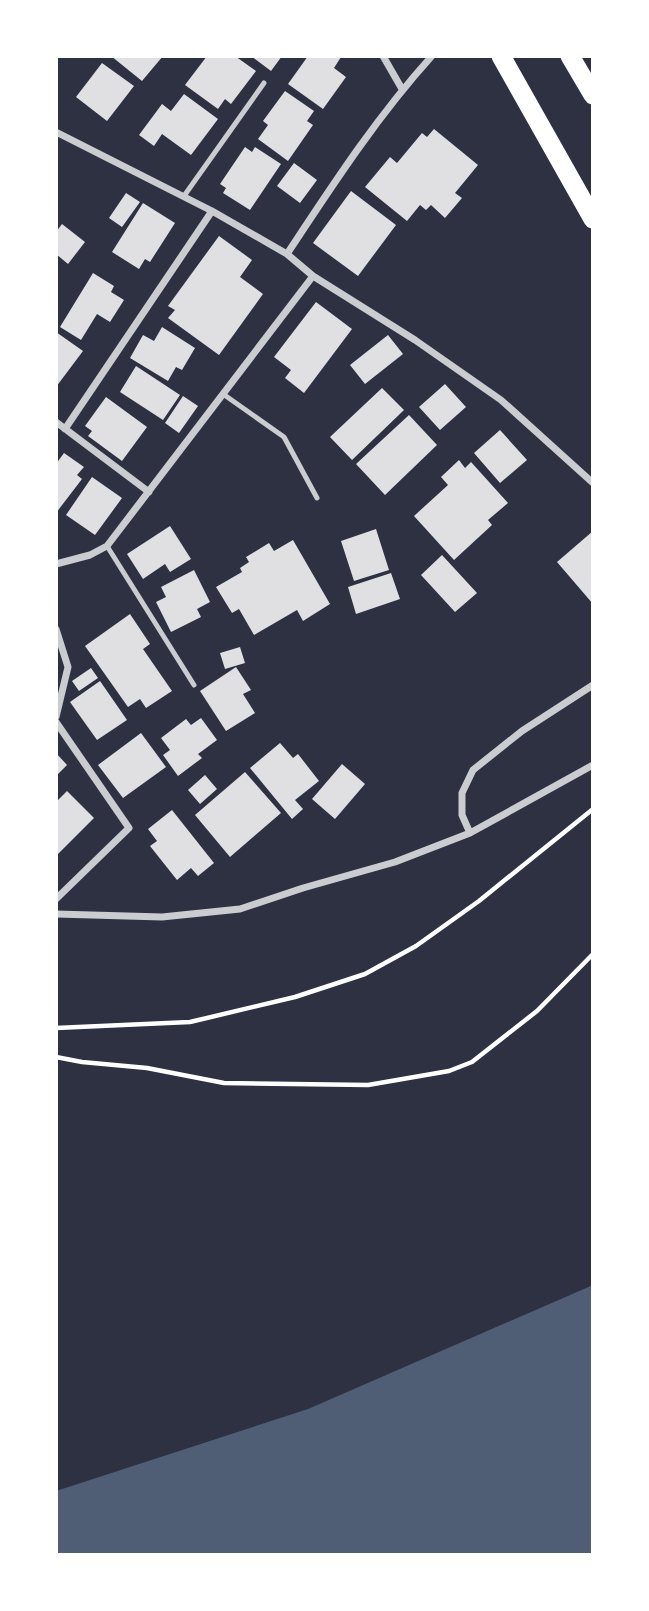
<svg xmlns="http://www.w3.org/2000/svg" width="649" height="1611" font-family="Inter,sans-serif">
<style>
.water{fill:#4f5d75}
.building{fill:#e0e0e3}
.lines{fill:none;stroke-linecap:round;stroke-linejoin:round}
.path{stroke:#fff;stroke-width:4.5}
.service{stroke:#caccd0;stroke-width:5}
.minor{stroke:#caccd0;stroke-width:7}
.trunk{stroke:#fff;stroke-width:19}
</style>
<rect width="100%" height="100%" fill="#2d3142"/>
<path class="water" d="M 593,1285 L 593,1555 L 56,1555 L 56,1491 L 308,1409 Z"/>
<path class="building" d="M 111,56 L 163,56 L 142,81 Z
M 207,56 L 235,56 L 256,71 L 231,104 L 225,99 L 218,109 L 185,85 Z
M 251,56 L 282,56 L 271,71 Z
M 308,56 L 341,57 L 334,68 L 346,77 L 323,109 L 288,84 Z
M 102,63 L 134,86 L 107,121 L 76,97 Z
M 285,91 L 314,111 L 307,121 L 313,125 L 288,161 L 258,139 L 268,125 L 263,121 Z
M 184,94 L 218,119 L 191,155 L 162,134 L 154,146 L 139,135 L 162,104 L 171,111 Z
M 434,129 L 478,165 L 455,193 L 462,198 L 445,218 L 431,205 L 426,210 L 420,205 L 407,221 L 365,187 L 390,157 L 397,163 L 422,133 L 427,137 Z
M 245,147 L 252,152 L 255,147 L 281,164 L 250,210 L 223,193 L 226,188 L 220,184 Z
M 294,163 L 317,180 L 300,203 L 277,186 Z
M 351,191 L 396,225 L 358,276 L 313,243 Z
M 126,193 L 140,202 L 122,227 L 109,218 Z
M 143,203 L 175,223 L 150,262 L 145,259 L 139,269 L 112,252 Z
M 62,224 L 85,242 L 68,264 L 56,254 L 56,232 Z
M 219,236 L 252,260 L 240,277 L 263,294 L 219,355 L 168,318 L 175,310 L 168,306 Z
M 93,273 L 114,286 L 111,292 L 124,300 L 110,322 L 97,314 L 81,340 L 60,327 Z
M 316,302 L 352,329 L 304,393 L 285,378 L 291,370 L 274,357 Z
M 162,327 L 195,348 L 182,370 L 176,367 L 168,381 L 130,358 L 143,335 L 154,341 Z
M 56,332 L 83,351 L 56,387 Z
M 388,335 L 403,354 L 365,384 L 350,365 Z
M 136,366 L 180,395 L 163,420 L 120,392 Z
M 445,384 L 466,407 L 440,430 L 419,407 Z
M 382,388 L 404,410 L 352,460 L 330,437 Z
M 183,396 L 198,406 L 179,433 L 165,423 Z
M 106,397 L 147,427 L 122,461 L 88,436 L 92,431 L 85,426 Z
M 409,415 L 437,445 L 385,495 L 356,464 Z
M 500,430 L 527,460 L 500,483 L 474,453 Z
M 64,453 L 84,467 L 77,475 L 82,479 L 56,513 L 56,464 Z
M 459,460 L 465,468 L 471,462 L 508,503 L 488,520 L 492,525 L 454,560 L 414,516 L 448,485 L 441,477 Z
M 92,477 L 122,498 L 95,535 L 66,515 Z
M 170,526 L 191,559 L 170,572 L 165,564 L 143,579 L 127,554 Z
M 376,529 L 389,570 L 354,581 L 341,541 Z
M 593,531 L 593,604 L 557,562 Z
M 293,540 L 330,604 L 303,621 L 297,610 L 254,635 L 239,609 L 232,613 L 216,587 L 242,572 L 240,568 L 249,562 L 246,557 L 269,543 L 274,551 Z
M 442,555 L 477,593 L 455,612 L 421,575 Z
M 194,570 L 210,602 L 197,609 L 201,617 L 171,632 L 156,602 L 166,597 L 161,587 Z
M 391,573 L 400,599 L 356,614 L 348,587 Z
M 130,614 L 150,644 L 143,649 L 172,691 L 146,708 L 140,699 L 128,707 L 85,646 Z
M 240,647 L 245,663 L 225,669 L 220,653 Z
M 236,667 L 251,690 L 243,694 L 255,713 L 226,731 L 200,691 Z
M 91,668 L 98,678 L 79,691 L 72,681 Z
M 100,681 L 127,720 L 97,740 L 70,702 Z
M 201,718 L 217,740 L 198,754 L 202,758 L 178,776 L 163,755 L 170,750 L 161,738 L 186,719 L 191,725 Z
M 141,733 L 166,767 L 123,798 L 98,765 Z
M 280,743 L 293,758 L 298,754 L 319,781 L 295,800 L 303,809 L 292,819 L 250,768 Z
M 56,753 L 67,765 L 56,776 Z
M 342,764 L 365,784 L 335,819 L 312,799 Z
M 245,772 L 281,813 L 230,857 L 195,815 Z
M 205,775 L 217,789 L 200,804 L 188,790 Z
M 67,791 L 94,818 L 56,856 L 56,802 Z
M 172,810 L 214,863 L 198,876 L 191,868 L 177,880 L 150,846 L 157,841 L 148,829 Z"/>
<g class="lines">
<path class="path" d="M 56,1028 L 190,1022 L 295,997 L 365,974 L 416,946 L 479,901 L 593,809
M 56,1057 L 82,1062 L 147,1068 L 224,1083 L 368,1085 L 449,1071 L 472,1062 L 537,1011 L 593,954"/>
<path class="service" d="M 184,196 L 264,83
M 223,394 L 284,437 L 317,498
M 107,546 L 194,685"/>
<path class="minor" d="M 383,56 L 402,89
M 56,132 L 212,211 L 287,254 L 313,276 L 415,340 L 501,400 L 593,483
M 287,254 C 332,186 376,118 431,57
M 56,422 L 149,492
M 65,429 L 212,211
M 56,564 L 90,555 L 107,546 L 313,276
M 56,629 L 68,667 L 56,717
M 56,722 L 129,828 L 56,899
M 470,833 L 462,815 L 462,793 L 473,770 L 522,731 L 593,685
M 56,914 L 162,917 L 240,909 L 303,888 L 395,862 L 470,833 L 593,765"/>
<path class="trunk" d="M 501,56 L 593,219
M 570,56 L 593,95"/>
</g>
<rect width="649" height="1611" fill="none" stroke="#ffffff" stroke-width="116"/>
</svg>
